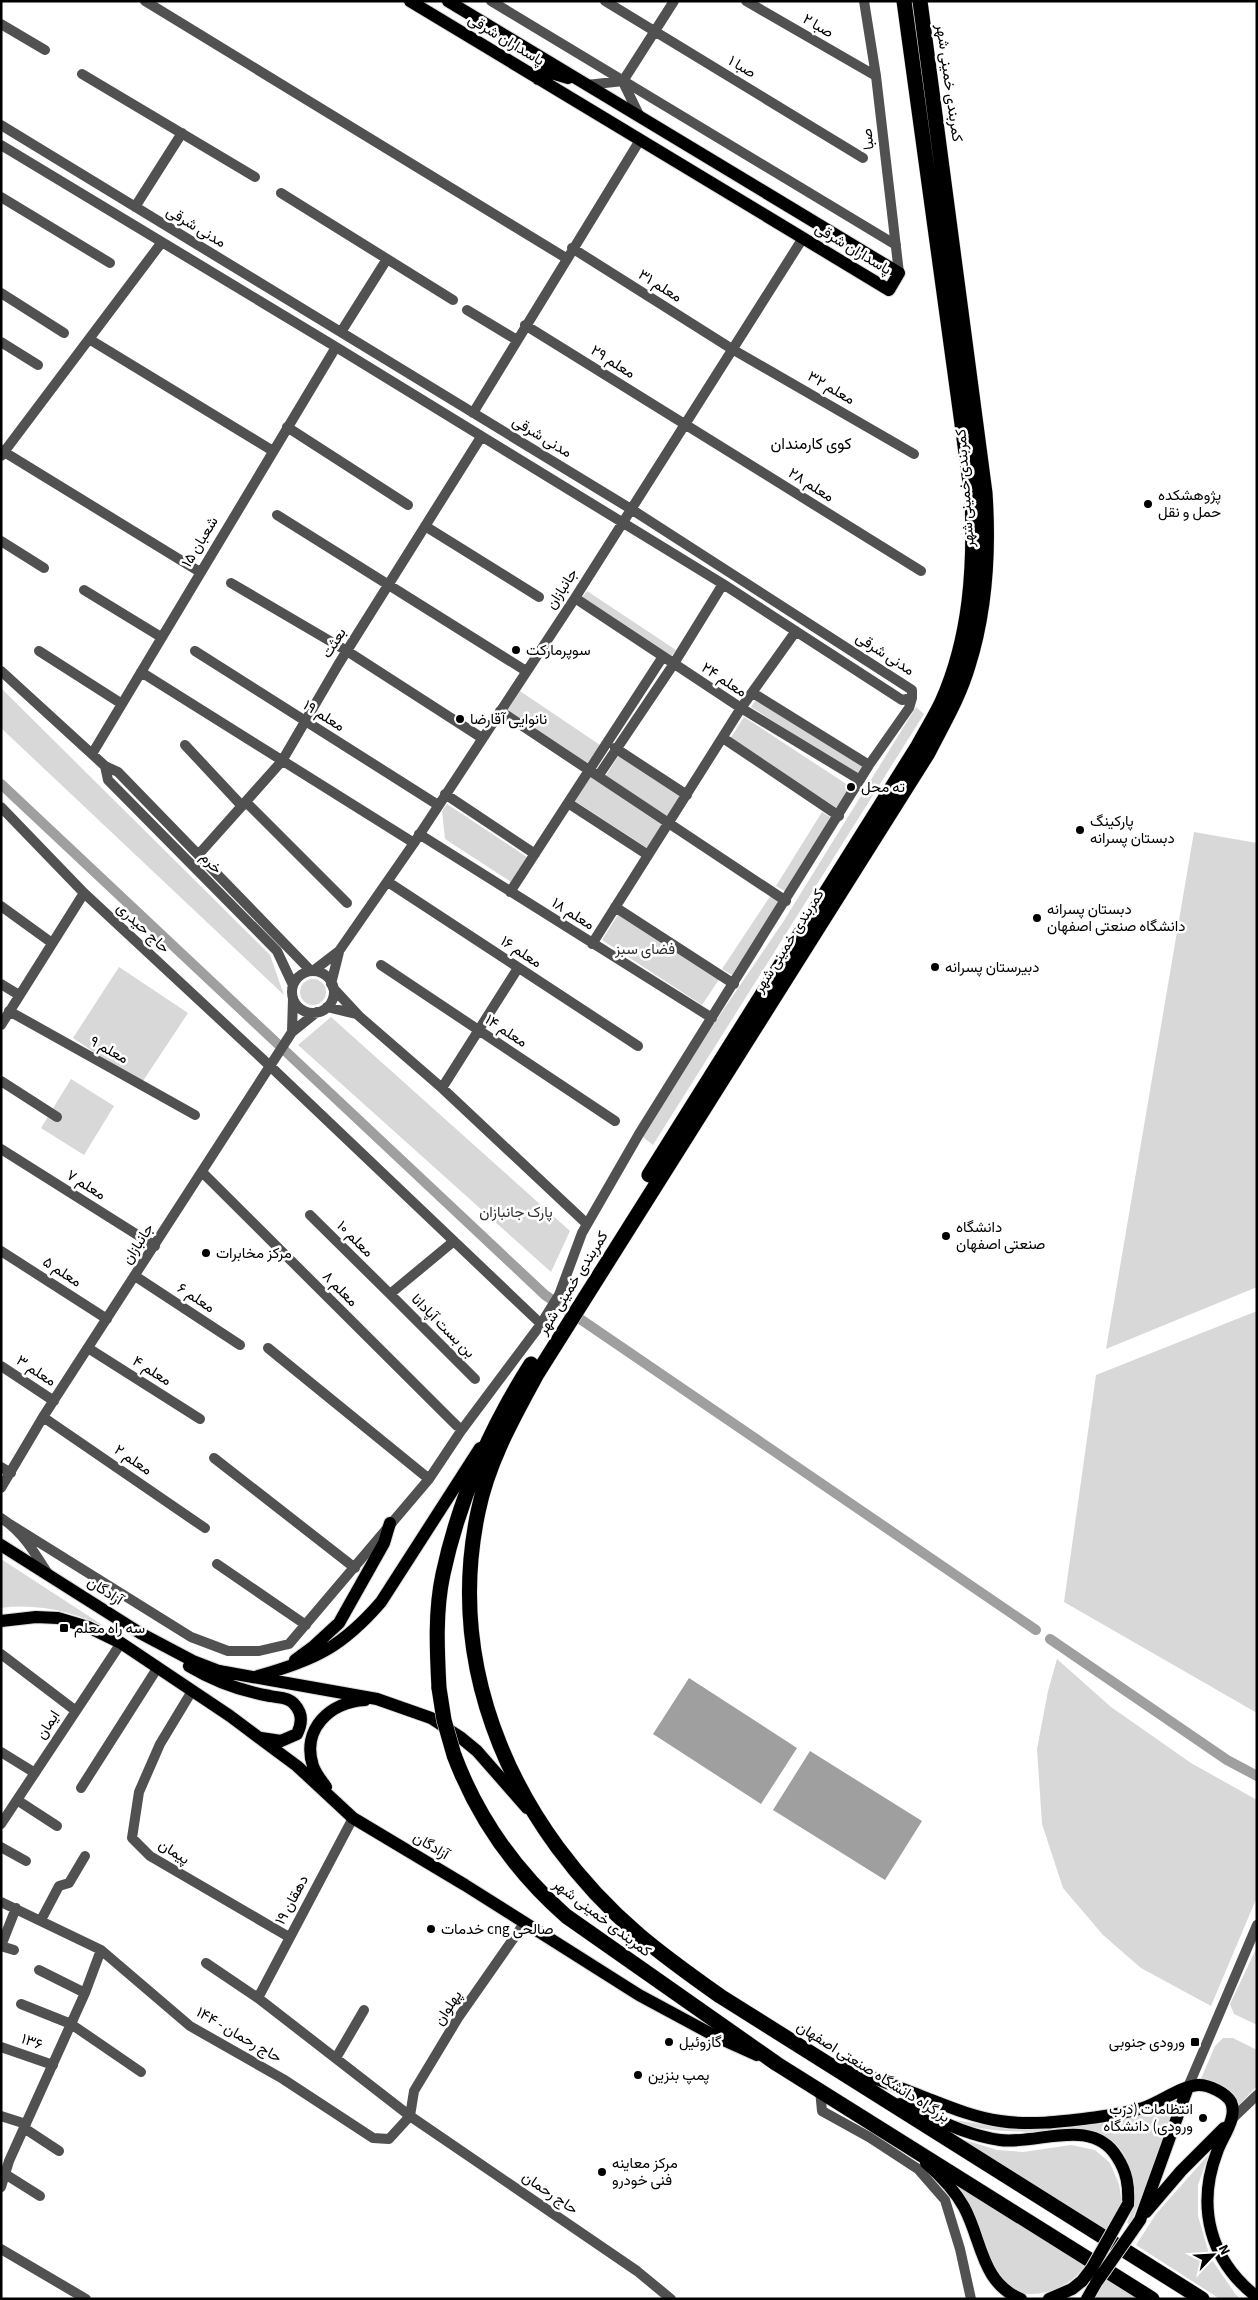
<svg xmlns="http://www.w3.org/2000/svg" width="1258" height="2300" font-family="'Source Sans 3',Vazirmatn,sans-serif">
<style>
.green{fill:#d8d8d8}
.water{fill:#9f9f9f}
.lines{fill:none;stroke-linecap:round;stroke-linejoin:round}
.canal{stroke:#9f9f9f;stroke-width:10}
.major-casing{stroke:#dbdbdb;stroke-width:14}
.highway-casing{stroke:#dbdbdb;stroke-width:16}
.minor{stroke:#515151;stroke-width:10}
.major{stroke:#000;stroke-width:12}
.highway{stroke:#000;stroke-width:15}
.major-bridge-casing{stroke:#dbdbdb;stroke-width:14;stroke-linecap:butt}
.highway-bridge-casing{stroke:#dbdbdb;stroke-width:16;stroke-linecap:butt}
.major-bridge{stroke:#000;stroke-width:12}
.highway-bridge{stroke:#000;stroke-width:15}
.poi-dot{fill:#000;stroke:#fff;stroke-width:2}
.labels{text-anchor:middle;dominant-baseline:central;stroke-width:5;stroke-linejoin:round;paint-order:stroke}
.street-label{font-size:15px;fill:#000;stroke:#fff}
.poi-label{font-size:15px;fill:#000;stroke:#fff;text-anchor:start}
.park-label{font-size:15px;fill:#2f2f2f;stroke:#fff}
.neighbourhood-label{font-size:16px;fill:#000;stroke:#fff}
</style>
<rect width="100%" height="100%" fill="#fff"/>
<path class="green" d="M 587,591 L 676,650 L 670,658 L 581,599 Z
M 1,688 L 270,955 L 284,995 L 1,728 Z
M 520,691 L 600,745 L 586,765 L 506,712 Z
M 757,698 L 865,766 L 859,776 L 751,707 Z
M 916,707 L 924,714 L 653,1145 L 639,1134 L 783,922 Z
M 744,717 L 851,787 L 837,808 L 730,739 Z
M 619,755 L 682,796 L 668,818 L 605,777 Z
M 590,777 L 662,825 L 647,848 L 575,801 Z
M 447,804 L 527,857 L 511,882 L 445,839 L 442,811 Z
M 822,812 L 832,818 L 786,892 L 776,886 Z
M 1194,832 L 1257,843 L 1257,1287 L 1106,1349 Z
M 771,895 L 781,901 L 732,975 L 722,969 Z
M 619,913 L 720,978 L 702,1005 L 602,940 Z
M 119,967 L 188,1013 L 141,1084 L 73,1038 Z
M300 992a13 13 0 1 1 26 0a13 13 0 1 1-26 0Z
M 331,1017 L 570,1231 L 551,1272 L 298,1045 Z
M 71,1079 L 114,1106 L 84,1155 L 41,1128 Z
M 1257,1311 L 1257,1713 L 1064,1602 L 1096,1375 Z
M 1,1559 L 107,1628 C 75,1612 37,1603 1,1608 Z
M 1057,1659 L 1111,1707 L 1191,1763 L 1257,1800 L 1257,1897 L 1211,2006 L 1141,1968 L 1103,1935 L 1063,1888 L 1042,1824 L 1037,1749 L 1048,1691 Z
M 1257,1947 L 1257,2025 L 1234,2014 L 1230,2004 Z
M 1223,2038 L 1233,2038 L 1257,2050 L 1257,2086 L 1239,2105 C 1231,2089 1218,2081 1200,2081 L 1215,2046 Z
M 1182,2096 L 1130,2225 L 1127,2223 C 1143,2185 1129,2132 1081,2129 C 1036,2132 991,2136 947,2119 L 1000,2127 L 1143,2114 Z
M 952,2136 L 997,2150 L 1023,2152 L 1071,2145 L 1095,2150 L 1110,2163 L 1119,2184 L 1122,2203 L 1105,2232 Z
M 1209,2154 L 1198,2185 L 1198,2216 L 1210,2257 L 1236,2295 L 1241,2299 L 1220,2299 L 1136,2245 L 1156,2214 Z
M 954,2184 L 1086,2264 C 1076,2279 1066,2285 1050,2291 C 1037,2295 1022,2296 1009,2288 C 991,2277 964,2206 954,2184 Z
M 1110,2274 L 1147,2299 L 1094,2299 Z"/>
<path class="water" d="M 689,1678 L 797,1748 L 761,1804 L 653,1734 Z
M 810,1751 L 922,1821 L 885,1880 L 773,1810 Z"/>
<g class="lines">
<path class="canal" d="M 1,784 L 545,1295 L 1036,1630
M 1050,1639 L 1227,1760 L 1257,1776"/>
<g class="major-casing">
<path id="major" d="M 410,1 L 889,290 L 899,273 L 448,1
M 538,79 L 538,72 L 541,70 L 568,78
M 1,1545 L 140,1633 L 193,1661 L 219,1671 L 377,1699 L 431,1718 L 460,1737 L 477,1751 L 527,1808
M 1,1621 L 36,1617 L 58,1618 L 88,1627 L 121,1643 L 230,1716 L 297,1766 L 353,1818 L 465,1885 L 639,1995 L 717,2037 L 757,2055
M 295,1660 L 314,1646 L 339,1623 L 384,1543 L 390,1523
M 189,1666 C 214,1681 241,1691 270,1696 C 279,1698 289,1697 295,1705 C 303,1714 302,1724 297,1734 L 281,1741 L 261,1738
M 258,1676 C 315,1660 342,1647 381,1602 L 480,1448
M 326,1787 C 321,1780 316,1774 313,1766 C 301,1729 330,1702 365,1700
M 836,2064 C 865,2075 893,2085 921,2096 C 947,2106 972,2117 1000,2121 C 1033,2126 1066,2121 1098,2117 C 1113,2115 1129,2112 1143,2108 C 1159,2103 1183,2085 1199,2085 C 1209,2085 1226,2093 1231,2102 C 1238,2118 1222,2137 1217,2152 C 1196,2207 1210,2261 1257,2297
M 900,2104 C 932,2117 965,2135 1000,2140 C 1038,2145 1092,2116 1117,2157 C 1127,2172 1129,2186 1128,2204
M 926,2163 C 941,2176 954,2189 964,2207 C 982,2240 981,2283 1021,2299
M 1146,2212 L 1181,2171 L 1224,2128
M 1140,2220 L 1188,2087
M 1049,2299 L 1072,2289 L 1082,2281
M 1087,2299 L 1096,2283"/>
</g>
<g class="highway-casing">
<path id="highway" d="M 920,1 L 985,493 C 989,552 986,609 968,666 C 959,697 942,725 928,753 L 537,1374 C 513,1418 488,1462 478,1512 C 444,1674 517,1830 639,1935 C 665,1957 693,1977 720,1996 L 1202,2299
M 649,1175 L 918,746 C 926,731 935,717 942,702 C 971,637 975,567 972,497 L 904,1
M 439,1688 C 437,1650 435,1611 443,1574 C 459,1500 491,1427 531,1364
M 454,1755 C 478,1819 515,1871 566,1916 L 777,2064 L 1152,2299"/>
</g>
<path class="minor" d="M 145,1 L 566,258
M 491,1 L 896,245
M 605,1 L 863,158
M 746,1 L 876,76
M 864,1 L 876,76 L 899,273
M 1,24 L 45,50
M 82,74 L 255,177
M 623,82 L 640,117
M 587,85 L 623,81 L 674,1
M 1,125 L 631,509 L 912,690 L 912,698 L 902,700 L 723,584 L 336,347 L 1,145
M 281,193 L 453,300
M 1,197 L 110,263
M 135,207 L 182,133
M 572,248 L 732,349 L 914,454
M 1,293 L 64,333
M 467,310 L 517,340
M 525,325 L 921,571
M 341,332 L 387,259
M 89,339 L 273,451
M 1,342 L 38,365
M 473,413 L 640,140
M 287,427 L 408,505
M 1,450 L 200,572
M 1,456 L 162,242
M 277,515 L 526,671
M 425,526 L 539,597
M 1,541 L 44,568
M 231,583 L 347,651 L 482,738
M 84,590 L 161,637
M 575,598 L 741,708 L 860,780
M 39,651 L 122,704
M 195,651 L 438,805
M 1,671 L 105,766 L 118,772 L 311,971
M 141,672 L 414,843
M 753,693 L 869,765
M 500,711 L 786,901
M 723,738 L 839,816
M 185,745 L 242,806
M 615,748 L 687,795
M 92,754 L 336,347
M 105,766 L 108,780 L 277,951 L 293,985
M 599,775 L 673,665 L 723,584
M 445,794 L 535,854
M 246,802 L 347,903
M 568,803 L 648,855
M 1,807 L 84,893 L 270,1066 L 541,1324
M 419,834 L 712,1018
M 199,854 L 282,761 L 338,665 L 481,437
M 388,882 L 638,1046
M 510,892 L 662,658
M 1,906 L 52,943
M 615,907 L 734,984
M 592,944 L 741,708 L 796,631
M 381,965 L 615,1121
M 313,971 L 339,951 L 414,843 L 575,598 L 803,238
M292 992a21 21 0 1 1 42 0a21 21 0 1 1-42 0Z
M 1,984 L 19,995
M 331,984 L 339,952
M 333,988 L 359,1016 L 442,1088 L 587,1224
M 327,1007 L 356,1014
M 9,1011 L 195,1115
M 1,1025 L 84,893
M 292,1032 L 293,998
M 1,1081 L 57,1117
M 442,1088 L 518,968
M 1,1149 L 155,1246
M 202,1172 L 457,1426
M 310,1215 L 390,1294 L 454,1241
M 1,1251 L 107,1319
M 135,1276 L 240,1345
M 390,1294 L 475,1379
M 88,1348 L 200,1419
M 268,1348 L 429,1479
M 1,1366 L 54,1401
M 43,1417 L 205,1528
M 214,1458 L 355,1568
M 1,1467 L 11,1473
M 1,1488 L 43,1417 L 292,1032 L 317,1012
M 1,1518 C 22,1531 35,1553 48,1574
M 8,1523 L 191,1637 L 228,1651 L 259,1651 L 289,1644 L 429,1479 L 461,1431 L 541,1324 L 559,1295 L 582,1233 L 639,1134 L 869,765 L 909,708 L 912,698
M 217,1564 L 306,1625
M 1,1654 L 76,1711
M 192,1691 L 160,1744 L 139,1792 L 132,1838 L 150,1856 L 289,1937
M 1,1752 L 35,1773
M 81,1788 L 158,1667
M 17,1800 L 57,1826
M 1,1824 L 121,1643
M 1,1847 L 26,1861
M 1,1902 L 101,1950 L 190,2026 L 283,2079 L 373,2138 L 389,2139 L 410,2116
M 41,1920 L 59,1886 L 69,1883 L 85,1856
M 14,1950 L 1,1946 L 16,1908
M 206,1963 L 258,1998 L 410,2116 L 637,2271 L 671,2299
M 39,1970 L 85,1993
M 258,1998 L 353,1818
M 21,2004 L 71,2024 L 141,2072
M 1,2047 L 53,2065
M 336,2058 L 364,2010
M 1188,2087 L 1257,1925
M 820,2090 L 822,2111 L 869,2137 L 918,2169 L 945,2200 L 960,2249 L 971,2299
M 1,2116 L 26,2124
M 410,2116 L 414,2091 L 458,2018 L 525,1922
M 1231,2120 L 1257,2095
M 24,2128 L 59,2151
M 5,2174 L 40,2196
M 1,2187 L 9,2161 L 85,1993 L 101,1950
M 1,2249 L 86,2299"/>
<use href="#major" class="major"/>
<use href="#highway" class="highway"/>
<g class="major-bridge-casing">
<path id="major-bridge" d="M 1082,2281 L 1092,2268 L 1128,2204
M 1096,2283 L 1140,2220"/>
</g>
<g class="highway-bridge-casing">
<path id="highway-bridge" d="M 439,1688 L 444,1720 L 454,1755"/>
</g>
<use href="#major-bridge" class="major-bridge"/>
<use href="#highway-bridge" class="highway-bridge"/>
</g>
<g class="poi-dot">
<circle cx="1148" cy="504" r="5"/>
<circle cx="516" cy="650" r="5"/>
<circle cx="460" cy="719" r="5"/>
<circle cx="851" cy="787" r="5"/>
<circle cx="1080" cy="830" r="5"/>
<circle cx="1037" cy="918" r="5"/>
<circle cx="935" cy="967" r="5"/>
<circle cx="946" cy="1236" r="5"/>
<circle cx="206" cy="1253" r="5"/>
<rect x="59" y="1623" width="10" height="10" rx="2.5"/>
<circle cx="431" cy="1929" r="5"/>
<circle cx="669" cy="2042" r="5"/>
<rect x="1190" y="2037" width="10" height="10" rx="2.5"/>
<circle cx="638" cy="2075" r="5"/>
<circle cx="1203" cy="2118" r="5"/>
<circle cx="602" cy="2172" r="5"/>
</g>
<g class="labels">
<g class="street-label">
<text transform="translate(818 26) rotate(30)">صبا ۲</text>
<text transform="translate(506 40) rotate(31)">پاسداران شرقی</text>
<text transform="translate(742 67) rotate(31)">صبا ۱</text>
<text transform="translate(949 83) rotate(82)">کمربندی خمینی شهر</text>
<text transform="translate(868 139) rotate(-97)">صبا</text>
<text transform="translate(196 227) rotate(31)">مدنی شرقی</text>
<text transform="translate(853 249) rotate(31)">پاسداران شرقی</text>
<text transform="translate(660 286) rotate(32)">معلم ۳۱</text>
<text transform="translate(613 362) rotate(32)">معلم ۲۹</text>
<text transform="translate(831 388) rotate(30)">معلم ۳۲</text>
<text transform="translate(542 437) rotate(31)">مدنی شرقی</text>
<text transform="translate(811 485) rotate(32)">معلم ۲۸</text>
<text transform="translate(965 488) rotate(-94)">کمربندی خمینی شهر</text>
<text transform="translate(200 542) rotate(-59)">۱۵ شعبان</text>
<text transform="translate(562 589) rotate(-57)">جانبازان</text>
<text transform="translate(334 643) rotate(-58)">بعثت</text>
<text transform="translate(885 654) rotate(33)">مدنی شرقی</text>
<text transform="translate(724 680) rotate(33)">معلم ۲۴</text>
<text transform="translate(324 716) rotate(32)">معلم ۱۹</text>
<text transform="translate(211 863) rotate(45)">خرم</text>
<text transform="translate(573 914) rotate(32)">معلم ۱۸</text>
<text transform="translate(143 928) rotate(43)">حاج حیدری</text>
<text transform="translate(789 941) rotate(-58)">کمربندی خمینی شهر</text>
<text transform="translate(521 952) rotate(33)">معلم ۱۶</text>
<text transform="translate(506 1031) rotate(33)">معلم ۱۴</text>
<text transform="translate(109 1050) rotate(29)">معلم ۹</text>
<text transform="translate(86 1185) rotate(32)">معلم ۷</text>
<text transform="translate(355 1239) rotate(45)">معلم ۱۰</text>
<text transform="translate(138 1244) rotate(-57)">جانبازان</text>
<text transform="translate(62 1272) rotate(33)">معلم ۵</text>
<text transform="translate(573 1283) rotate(-58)">کمربندی خمینی شهر</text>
<text transform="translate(340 1289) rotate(45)">معلم ۸</text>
<text transform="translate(196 1298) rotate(33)">معلم ۶</text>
<text transform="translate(443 1326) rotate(45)">بن بست آپادانا</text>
<text transform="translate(36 1371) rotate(33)">معلم ۳</text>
<text transform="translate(152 1371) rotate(32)">معلم ۴</text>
<text transform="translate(133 1460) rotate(34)">معلم ۲</text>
<text transform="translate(105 1591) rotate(33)">آزادگان</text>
<text transform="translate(48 1725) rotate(-57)">ایمان</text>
<text transform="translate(431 1846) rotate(31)">آزادگان</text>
<text transform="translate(174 1852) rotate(32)">پیمان</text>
<text transform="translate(292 1900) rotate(-62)">دهقان ۱۹</text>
<text transform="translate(602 1918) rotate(37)">کمربندی خمینی شهر</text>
<text transform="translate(448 2008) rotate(-57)">پهلوان</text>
<text transform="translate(239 2035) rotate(30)">حاج رحمان - ۱۴۴</text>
<text transform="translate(32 2042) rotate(20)">۱۳۶</text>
<text transform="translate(873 2072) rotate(32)">بزرگراه دانشگاه صنعتی اصفهان</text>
<text transform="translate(550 2193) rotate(34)">حاج رحمان</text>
</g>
<g class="poi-label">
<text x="1158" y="495">پژوهشکده<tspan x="1158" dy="17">حمل و نقل</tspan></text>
<text x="526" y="650">سوپرمارکت</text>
<text x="470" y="719">نانوایی آقارضا</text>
<text x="861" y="787">ته محل</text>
<text x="1090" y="821">پارکینگ<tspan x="1090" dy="17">دبستان پسرانه</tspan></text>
<text x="1047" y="909">دبستان پسرانه<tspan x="1047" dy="17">دانشگاه صنعتی اصفهان</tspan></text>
<text x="945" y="967">دبیرستان پسرانه</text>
<text x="956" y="1227">دانشگاه<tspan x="956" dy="17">صنعتی اصفهان</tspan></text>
<text x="216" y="1253">مرکز مخابرات</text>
<text x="74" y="1628">سه راه معلم</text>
<text x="441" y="1929">خدمات cng صالحی</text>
<text x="679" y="2042">گازوئیل</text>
<text x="1185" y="2042" text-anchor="end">ورودی جنوبی</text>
<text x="648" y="2075">پمپ بنزین</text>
<text x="1193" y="2109" text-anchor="end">انتظامات (درب<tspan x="1193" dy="17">ورودی) دانشگاه</tspan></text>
<text x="612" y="2163">مرکز معاینه<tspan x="612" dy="17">فنی خودرو</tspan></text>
</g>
<g class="park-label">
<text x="645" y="949">فضای سبز</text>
<text x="516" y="1212">پارک جانبازان</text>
</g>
<g class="neighbourhood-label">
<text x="811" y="444">کوی کارمندان</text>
</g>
</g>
<rect width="1258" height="2300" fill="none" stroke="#000000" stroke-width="5"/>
<g transform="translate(1213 2255) rotate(65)" stroke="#ffffff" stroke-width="4" paint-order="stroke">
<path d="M0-4L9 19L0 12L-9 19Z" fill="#000000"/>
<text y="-8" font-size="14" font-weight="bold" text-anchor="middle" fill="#000000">N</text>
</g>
</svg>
